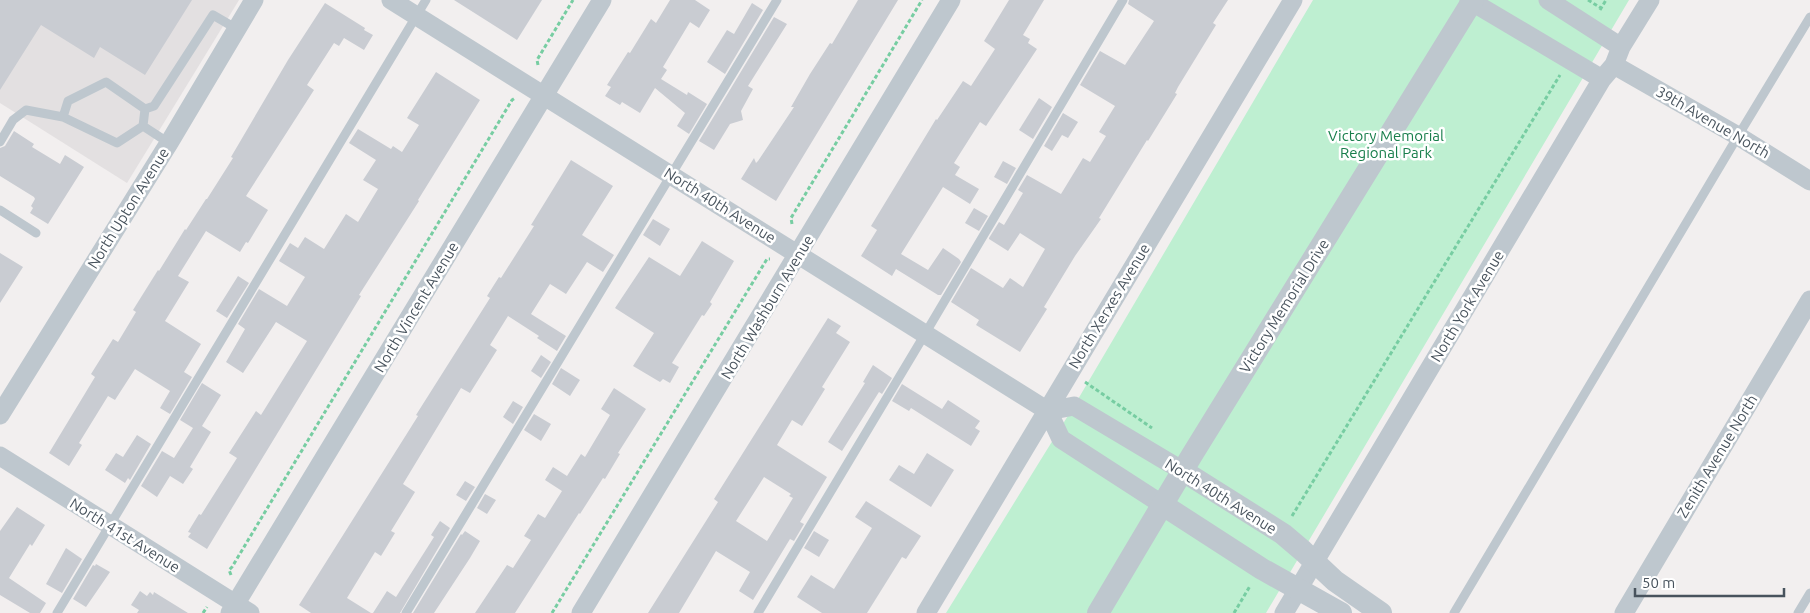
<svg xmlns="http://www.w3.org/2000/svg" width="1810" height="613" font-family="Ubuntu,sans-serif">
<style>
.education{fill:#e3e0e1}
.green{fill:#beefd1}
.building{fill:#c9ccd2;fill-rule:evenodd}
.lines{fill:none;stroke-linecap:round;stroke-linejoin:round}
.path{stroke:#77cda2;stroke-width:3;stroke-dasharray:4 2.5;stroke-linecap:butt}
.service{stroke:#bec7ce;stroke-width:9}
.minor{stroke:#bec7ce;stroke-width:19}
.tertiary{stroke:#bec7ce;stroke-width:22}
.labels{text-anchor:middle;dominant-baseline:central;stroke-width:5;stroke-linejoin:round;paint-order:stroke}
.street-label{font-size:15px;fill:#48535d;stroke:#fff}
.park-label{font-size:15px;fill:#187e4b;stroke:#fff}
</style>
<rect width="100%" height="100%" fill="#f2efef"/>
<path class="education" d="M 0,0 L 239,0 L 127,183 L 0,103 Z"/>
<path class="green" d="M 1313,0 L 1629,0 L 1266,613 L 946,613 L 1074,406 Z"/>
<path class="building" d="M 0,0 L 192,0 L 145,75 L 100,47 L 94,58 L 41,25 L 0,90 Z
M 454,0 L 542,0 L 517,40 Z
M 670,0 L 695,0 L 710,10 L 699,28 L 690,22 L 663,67 L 667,70 L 661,79 L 687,95 L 688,92 L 707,104 L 689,134 L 677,126 L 685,113 L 655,88 L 640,113 L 622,102 L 620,105 L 605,96 L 611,87 L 607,85 L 628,52 L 630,53 L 651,19 L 656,23 Z
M 858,0 L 898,0 L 776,201 L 741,179 L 754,158 L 756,163 L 758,161 L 794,107 L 791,107 L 810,74 L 830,43 L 832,44 Z
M 1009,0 L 1044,0 L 1023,35 L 1030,39 L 1028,43 L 1037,49 L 986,126 L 980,122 L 954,163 L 960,167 L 955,175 L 979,189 L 970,204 L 943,187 L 901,254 L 928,270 L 943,248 L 959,259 L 961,262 L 941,295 L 938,295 L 896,269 L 892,276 L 861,256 L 877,230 L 871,226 L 936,119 L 937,120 L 963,81 L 971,86 L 995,49 L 984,41 Z
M 1129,0 L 1228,0 L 1213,23 L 1216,25 L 1178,87 L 1175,93 L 1177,94 L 1148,141 L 1147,140 L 1099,218 L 1101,219 L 1075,256 L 1044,307 L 1047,309 L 1020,352 L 976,325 L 979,320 L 951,302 L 971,268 L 1003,288 L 1010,278 L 1023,287 L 1045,249 L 1020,233 L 1008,251 L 989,239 L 989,238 L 999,222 L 1004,225 L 1023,193 L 1018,190 L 1027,175 L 1061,194 L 1083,158 L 1090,162 L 1106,136 L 1099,132 L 1115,106 L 1080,85 L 1100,51 L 1125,65 L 1154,21 L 1128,4 Z
M 325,3 L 365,28 L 364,30 L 373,35 L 364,50 L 344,38 L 339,46 L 334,43 L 307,85 L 314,90 L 246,196 L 268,210 L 248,243 L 246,242 L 240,252 L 206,231 L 178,276 L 189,282 L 165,321 L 201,344 L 184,372 L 192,377 L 170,414 L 160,408 L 170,391 L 135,369 L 115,400 L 108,396 L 79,443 L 82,445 L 69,466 L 49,453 L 95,377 L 91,374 L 113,339 L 118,342 L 136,312 L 133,310 L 158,270 L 159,271 L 185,229 L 186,230 L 206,199 L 207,199 L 233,158 L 231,157 L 288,60 Z
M 752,3 L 763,10 L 725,74 L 707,62 L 727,30 L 734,34 Z
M 774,17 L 787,24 L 748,86 L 753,89 L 741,111 L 743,120 L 730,124 L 714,150 L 699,141 Z
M 436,72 L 480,100 L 418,200 L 419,201 L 359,295 L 361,296 L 207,549 L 188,537 L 191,533 L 188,532 L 199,514 L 201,515 L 237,458 L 229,453 L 256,411 L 261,415 L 307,341 L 276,322 L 243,373 L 226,362 L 245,329 L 238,324 L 259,289 L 287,306 L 305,277 L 279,261 L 290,243 L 298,248 L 305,237 L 324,249 L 346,214 L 358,222 L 378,189 L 363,180 L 376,160 L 349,143 L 358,129 L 391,149 L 393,146 L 402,152 L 419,125 L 407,118 Z
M 1039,98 L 1052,107 L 1033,139 L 1019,130 Z
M 1063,113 L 1078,122 L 1068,138 L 1062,135 L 1052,151 L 1044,146 Z
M 14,131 L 34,144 L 32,147 L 60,164 L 65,155 L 84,167 L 48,224 L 30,213 L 33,208 L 31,206 L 35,199 L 34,197 L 0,176 L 0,148 L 5,146 Z
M 571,160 L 613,186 L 582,235 L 614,255 L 603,272 L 587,262 L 566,294 L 550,284 L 531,314 L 566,336 L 557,351 L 537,338 L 539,336 L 508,316 L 490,345 L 497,350 L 470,393 L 461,388 L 403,484 L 415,492 L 391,531 L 395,533 L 381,556 L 375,552 L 347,598 L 371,613 L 311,613 L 299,605 L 418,416 L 416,415 L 490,298 L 487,296 L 499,277 L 501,278 L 534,226 L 531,225 Z
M 1003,161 L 1016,168 L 1007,184 L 994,177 Z
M 974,208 L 988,216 L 979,231 L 965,223 Z
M 653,219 L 670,229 L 660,246 L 643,235 Z
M 702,241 L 734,261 L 710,302 L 712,304 L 704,316 L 702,315 L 672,363 L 679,367 L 670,383 L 663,379 L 660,382 L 633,366 L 654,333 L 615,308 L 649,257 L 680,276 Z
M 0,253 L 23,267 L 0,303 Z
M 238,276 L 249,283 L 227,318 L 216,311 Z
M 828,318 L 841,326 L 836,333 L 850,342 L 822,387 L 825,389 L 802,426 L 792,420 L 777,445 L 827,477 L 800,522 L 804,524 L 794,541 L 790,539 L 753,600 L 739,591 L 750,572 L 716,551 L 679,613 L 648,613 L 718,502 L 714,499 ZM 764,477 L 791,494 L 789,496 L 793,498 L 767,541 L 736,521 Z
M 541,355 L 551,362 L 541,378 L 531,371 Z
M 873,365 L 892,378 L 882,394 L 879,392 L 842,451 L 828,442 L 865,383 L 863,382 Z
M 561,368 L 580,380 L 570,396 L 552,384 Z
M 202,383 L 221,395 L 202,426 L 211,432 L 190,467 L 193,469 L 183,484 L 170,476 L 157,497 L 141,486 L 162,451 L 174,458 L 193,428 L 180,420 Z
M 902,384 L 942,409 L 948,400 L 980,421 L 975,428 L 980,431 L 971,446 L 911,408 L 909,411 L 892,401 Z
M 614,388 L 646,409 L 618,453 L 620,454 L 605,479 L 603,478 L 580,514 L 579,513 L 515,613 L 475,613 L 507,565 L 513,568 L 531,540 L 524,536 L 538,514 L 545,518 L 562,491 L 545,480 L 553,467 L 567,476 L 581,454 L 585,457 L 610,415 L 601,409 Z
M 513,401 L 523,407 L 513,424 L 503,417 Z
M 534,414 L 551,424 L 541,441 L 524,430 Z
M 137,435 L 151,444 L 130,480 L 128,478 L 125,483 L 105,470 L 116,453 L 123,457 Z
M 927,453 L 954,470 L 931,507 L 889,480 L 899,465 L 914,474 Z
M 465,481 L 475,487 L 466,501 L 456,495 Z
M 485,494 L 496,500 L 487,514 L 477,508 Z
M 866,501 L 921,536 L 906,559 L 902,557 L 867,613 L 822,613 L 797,597 L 811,575 L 834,589 L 872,528 L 855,517 Z
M 17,507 L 45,525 L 32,546 L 30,544 L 9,578 L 46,603 L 40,613 L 30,613 L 0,595 L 0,531 Z
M 440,521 L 450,528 L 400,613 L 373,613 L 387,591 L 396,597 L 434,537 L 431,535 Z
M 465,531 L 480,541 L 470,558 L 434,613 L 413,613 L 461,534 L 462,535 Z
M 814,531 L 829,540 L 819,557 L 804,548 Z
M 66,548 L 82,559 L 62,593 L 46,584 Z
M 96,564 L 110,572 L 86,607 L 73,599 L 93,565 L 95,566 Z
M 140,591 L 147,596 L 150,592 L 153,595 L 154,592 L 188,613 L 137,613 L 139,610 L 131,605 Z"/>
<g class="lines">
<path class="path" d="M 1588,0 L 1601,8
M 1600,10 L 1606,0
M 538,65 L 537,60 L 573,0
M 792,224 L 791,218 L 922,0
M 1085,382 L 1152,428
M 1292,516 L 1560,75
M 231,575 L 229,570 L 232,567 L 512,100 L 515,98
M 203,613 L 207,607
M 552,613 L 767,259 L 770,259
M 1234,613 L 1250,586"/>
<path class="service" d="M 145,109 L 154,106 L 213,15 L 237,29
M 143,126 L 169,143
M 0,142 L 13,120 L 26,110 L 63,117 L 117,143 L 143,126 L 145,109 L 106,82 L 68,101 L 63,117
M 0,210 L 36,233
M 57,613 L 426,0
M 406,613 L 777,0
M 758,613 L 925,334 L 1123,0
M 1454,613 L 1738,136 L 1810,17
M 1798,613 L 1810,593"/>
<path class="minor" d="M 391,0 L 1048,411 L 1061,439 L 1163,505
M 1469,0 L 1602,79
M 1548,0 L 1621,47
M 1614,65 L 1738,136 L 1810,181
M 1048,411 L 1074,406 L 1183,471
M 0,415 L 169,143 L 254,0
M 0,456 L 250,613
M 230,613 L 602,0
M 581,613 L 951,0
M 926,613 L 1293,0
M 1284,613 L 1602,79 L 1614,65 L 1621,47 L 1650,0
M 1624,613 L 1810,300"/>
<path class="tertiary" d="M 1183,471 L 1283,534 L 1303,551 L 1335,581 L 1381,613
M 1163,505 L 1262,569 L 1341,613
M 1098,613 L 1192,455 L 1473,0"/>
</g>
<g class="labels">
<g class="street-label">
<text transform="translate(1713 122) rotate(30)">39th Avenue North</text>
<text transform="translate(720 205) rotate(32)">North 40th Avenue</text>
<text transform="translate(128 208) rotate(-58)">North Upton Avenue</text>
<text transform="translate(1109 306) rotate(-59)">North Xerxes Avenue</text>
<text transform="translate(1284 306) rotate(-58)">Victory Memorial Drive</text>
<text transform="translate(1467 306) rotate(-59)">North York Avenue</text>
<text transform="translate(416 307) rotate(-59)">North Vincent Avenue</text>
<text transform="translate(767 307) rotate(-59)">North Washburn Avenue</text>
<text transform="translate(1717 456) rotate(-59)">Zenith Avenue North</text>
<text transform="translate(1221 496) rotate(32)">North 40th Avenue</text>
<text transform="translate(125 535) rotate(32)">North 41st Avenue</text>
</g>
<g class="park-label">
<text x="1386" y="135">Victory Memorial<tspan x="1386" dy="17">Regional Park</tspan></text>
</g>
</g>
<path d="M1635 588v8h149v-8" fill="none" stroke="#48535d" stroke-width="2.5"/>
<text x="1642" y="588" font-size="15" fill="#48535d" stroke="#ffffff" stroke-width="4" paint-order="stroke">50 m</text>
</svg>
